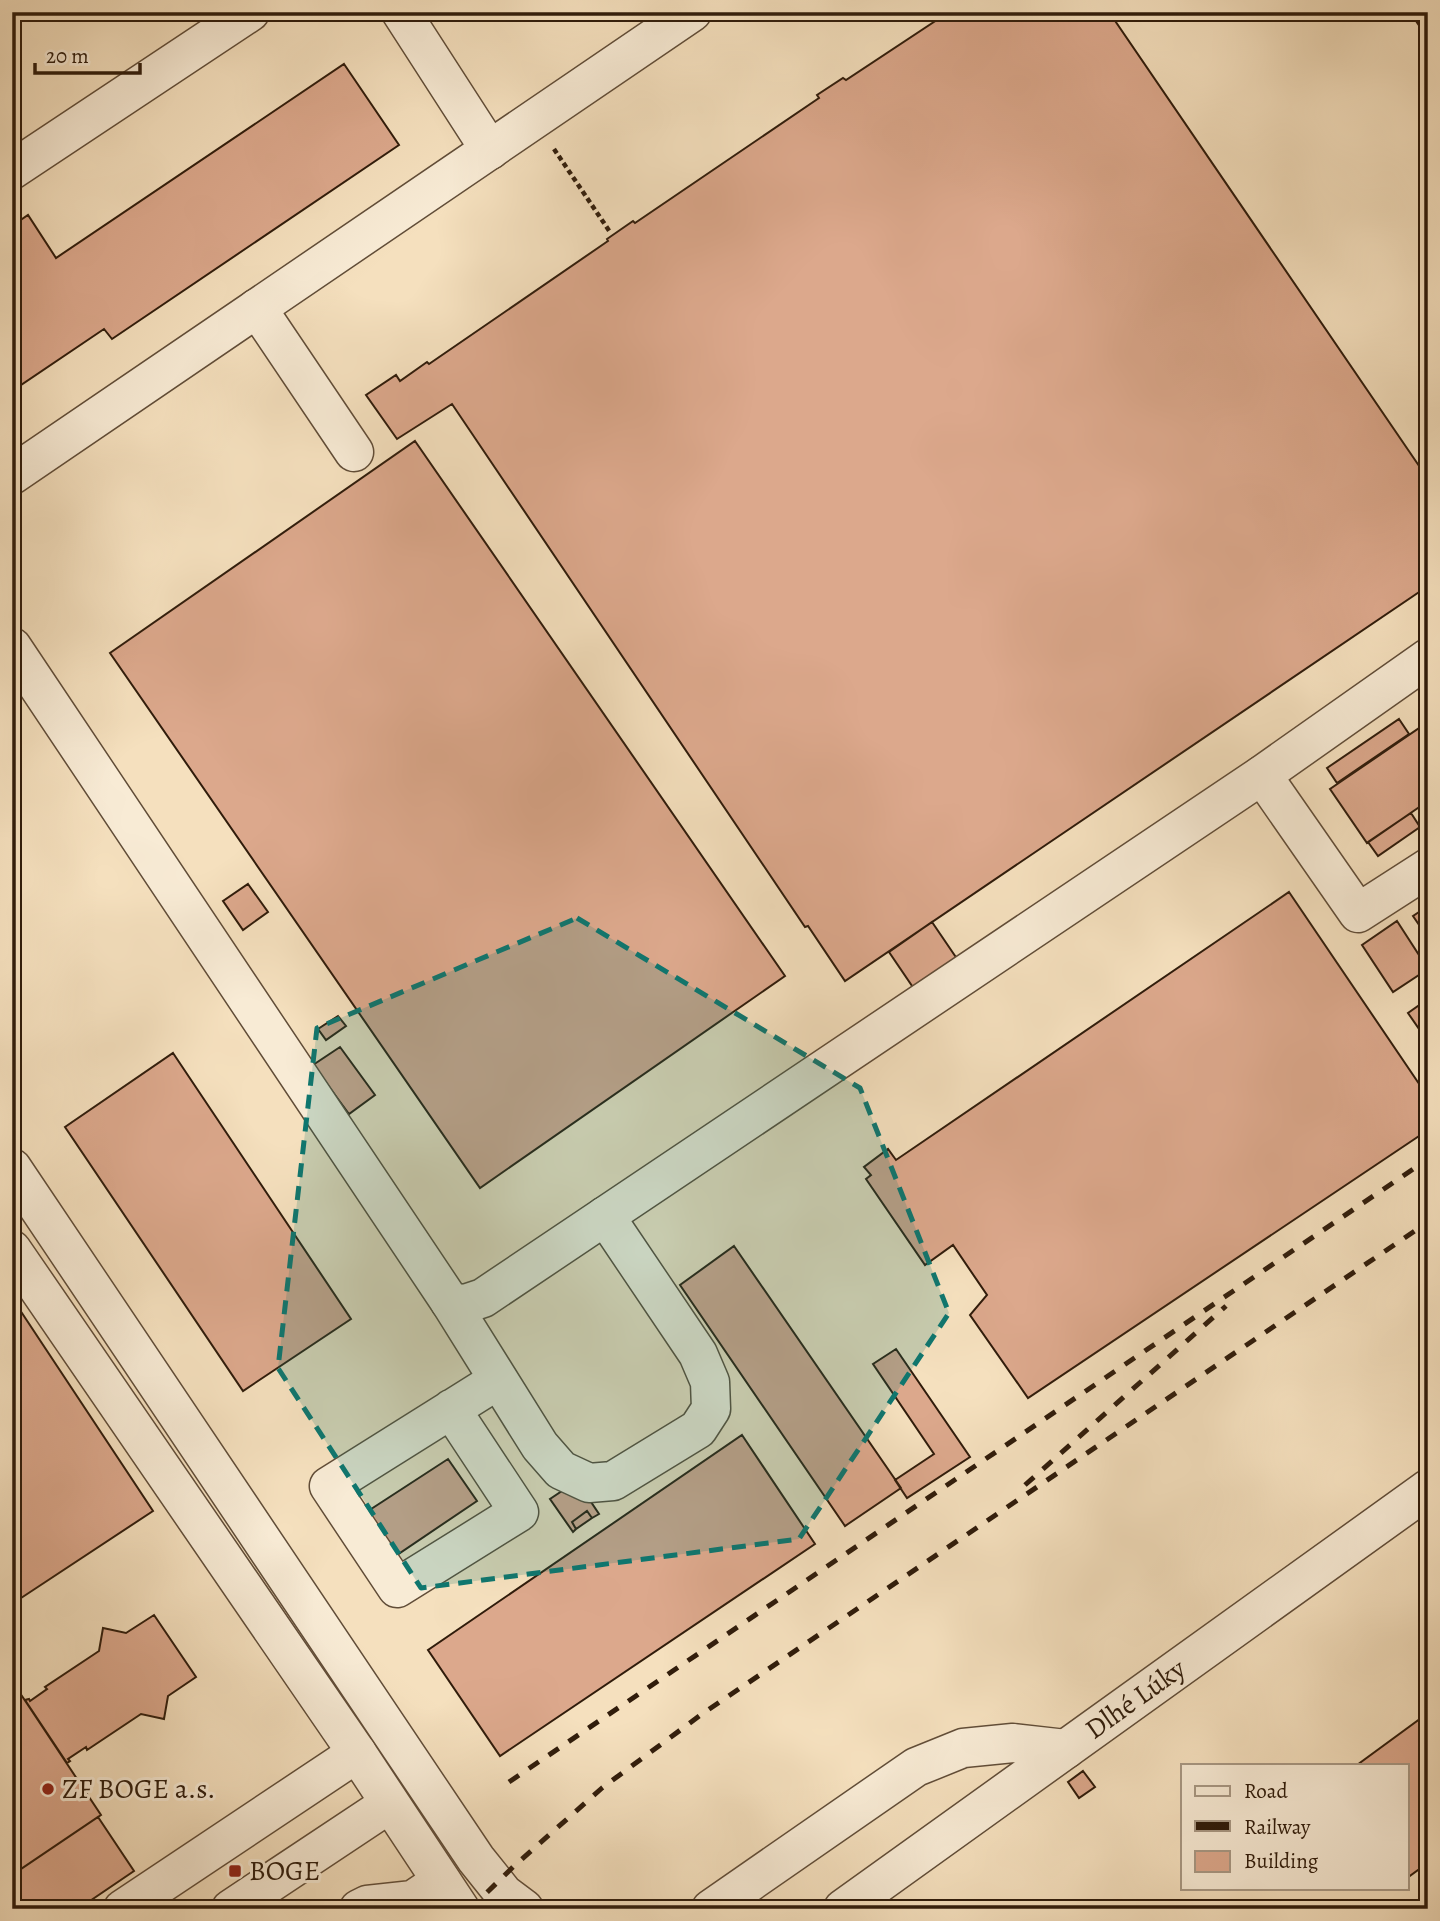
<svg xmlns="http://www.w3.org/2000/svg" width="1440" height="1921" font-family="Alegreya,serif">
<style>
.building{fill:#dca88c;stroke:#301c0b;stroke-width:2}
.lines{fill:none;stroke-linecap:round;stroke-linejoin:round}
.minor-casing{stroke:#614d38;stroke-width:41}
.path{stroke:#301c0b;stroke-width:4.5;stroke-dasharray:5 3.5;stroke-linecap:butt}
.minor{stroke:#f8ebd5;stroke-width:38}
.rail{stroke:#301c0b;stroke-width:5;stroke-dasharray:12 12;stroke-linecap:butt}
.marked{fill:#0f766e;fill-opacity:0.2;stroke:#0f766e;stroke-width:5;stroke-dasharray:14 9;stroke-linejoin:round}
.poi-dot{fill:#8f2418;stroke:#f8ebd5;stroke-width:2.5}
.labels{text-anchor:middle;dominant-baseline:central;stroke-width:6;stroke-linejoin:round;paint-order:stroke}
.street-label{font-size:28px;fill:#301c0b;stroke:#f8ebd5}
.poi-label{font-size:28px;fill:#301c0b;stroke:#f8ebd5;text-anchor:start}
</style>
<rect width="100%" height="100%" fill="#f5e0be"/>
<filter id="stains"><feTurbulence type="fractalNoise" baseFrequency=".00286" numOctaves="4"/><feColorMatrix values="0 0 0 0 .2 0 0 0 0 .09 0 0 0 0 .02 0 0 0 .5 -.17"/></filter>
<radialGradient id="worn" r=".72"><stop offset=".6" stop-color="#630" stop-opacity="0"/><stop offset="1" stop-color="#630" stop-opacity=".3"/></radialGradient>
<path class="building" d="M 949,12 L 1109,12 L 1428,479 L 1428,586 L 845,981 L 808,926 L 805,927 L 452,404 L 397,439 L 366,395 L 396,375 L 400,381 L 427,362 L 429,364 L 608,241 L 607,239 L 633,221 L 635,223 L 819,98 L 817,95 L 843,78 L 846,80 Z
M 1410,12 L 1428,12 L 1428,39 Z
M 344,64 L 399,145 L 112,339 L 104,329 L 12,391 L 12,226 L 28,215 L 56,258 Z
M 415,441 L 785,976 L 480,1188 L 110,653 Z
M 1399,719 L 1409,734 L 1337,783 L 1327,768 Z
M 1428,722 L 1428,801 L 1367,843 L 1330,789 Z
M 1411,813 L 1420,827 L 1378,856 L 1368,842 Z
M 248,884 L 268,912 L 243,930 L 223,901 Z
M 1289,892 L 1428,1097 L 1428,1130 L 1028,1398 L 970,1315 L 987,1295 L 953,1245 L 925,1265 L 866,1179 L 871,1175 L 864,1167 L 888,1149 L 896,1160 Z
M 1428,906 L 1428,938 L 1413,916 Z
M 1397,921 L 1428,969 L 1393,992 L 1362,945 Z
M 932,922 L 966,972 L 923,1002 L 889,952 Z
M 1428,999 L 1428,1042 L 1408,1013 Z
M 338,1016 L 346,1026 L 326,1040 L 318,1029 Z
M 340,1047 L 375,1095 L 349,1114 L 313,1065 Z
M 173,1053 L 351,1319 L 243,1391 L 65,1127 Z
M 734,1246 L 901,1488 L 845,1526 L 680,1285 Z
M 12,1298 L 153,1511 L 12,1604 Z
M 896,1349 L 970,1457 L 907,1498 L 895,1480 L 934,1454 L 873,1364 Z
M 742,1435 L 815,1544 L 500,1756 L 428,1650 Z
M 448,1459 L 477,1501 L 394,1557 L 365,1513 Z
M 577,1481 L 599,1514 L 592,1518 L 587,1511 L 572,1522 L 576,1529 L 573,1532 L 550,1499 Z
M 587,1511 L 592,1518 L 576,1529 L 572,1522 Z
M 154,1615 L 196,1677 L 168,1696 L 164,1719 L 141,1714 L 87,1750 L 86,1747 L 68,1759 L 70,1761 L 67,1763 L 25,1700 L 29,1699 L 30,1701 L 47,1689 L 45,1687 L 99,1651 L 103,1628 L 126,1633 Z
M 12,1681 L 101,1815 L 12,1875 Z
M 1428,1713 L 1428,1869 L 1425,1865 L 1407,1878 L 1407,1765 L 1357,1765 Z
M 1083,1771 L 1095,1787 L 1079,1798 L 1068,1782 Z
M 98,1817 L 134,1871 L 78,1909 L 12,1909 L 12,1875 Z"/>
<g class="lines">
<g class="minor-casing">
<g id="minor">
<path d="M 401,12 L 490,150"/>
<path d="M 12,170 L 250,12"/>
<path d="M 257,308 L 354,452"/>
<path d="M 12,475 L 692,12"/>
<path d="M 12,647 L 450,1302 L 465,1304 L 483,1298 L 1262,775 L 1428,658"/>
<path d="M 1262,775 L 1358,913 L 1428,868"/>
<path d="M 12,1168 L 476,1859 L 504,1894 L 524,1909"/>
<path d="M 12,1250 L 357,1753 L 460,1909"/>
<path d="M 450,1302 L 540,1446 L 561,1470 L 589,1483 L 613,1481 L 698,1429 L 711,1409 L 710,1382 L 698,1354 L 605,1216"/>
<path d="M 451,1409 L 519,1512 L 397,1588 L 329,1486 L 498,1380"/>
<path d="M 123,1909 L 357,1753"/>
<path d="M 231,1909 L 389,1804"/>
<path d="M 359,1909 L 367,1905 L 413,1900 L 441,1881"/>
<path d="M 711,1909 L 916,1767 L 963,1748 L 1013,1743 L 1066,1749"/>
<path id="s1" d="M 843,1909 L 1428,1489"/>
</g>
</g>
<path class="path" d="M 554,149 L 610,232"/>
<use href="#minor" class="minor"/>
<path class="rail" d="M 1025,1485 L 1226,1306
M 509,1782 L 1428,1159
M 470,1909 L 513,1867 L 602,1788 L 702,1714 L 1428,1222"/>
</g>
<path class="marked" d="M 577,918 L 860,1088 L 949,1313 L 799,1539 L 421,1588 L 278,1368 L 317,1028 Z"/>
<g class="poi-dot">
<circle cx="48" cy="1789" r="7"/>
<rect x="228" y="1864" width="14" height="14" rx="3.5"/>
</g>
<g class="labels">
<g class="street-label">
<text stroke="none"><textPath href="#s1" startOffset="360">Dlhé Lúky</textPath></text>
</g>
<g class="poi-label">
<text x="62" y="1789">ZF BOGE a.s.</text>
<text x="249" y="1871">BOGE</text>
</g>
</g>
<rect width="1440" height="1921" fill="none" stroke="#f5e0be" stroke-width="42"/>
<rect x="14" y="14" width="1412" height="1893" fill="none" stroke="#301c0b" stroke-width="3.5"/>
<rect x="21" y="21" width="1398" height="1879" fill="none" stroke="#301c0b" stroke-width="2"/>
<rect x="1181" y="1764" width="228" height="126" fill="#f8ebd5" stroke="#a89884" stroke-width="2"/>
<rect x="1195" y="1786" width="35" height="10" fill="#f8ebd5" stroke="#a89884" stroke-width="2"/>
<text x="1244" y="1798" font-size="21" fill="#301c0b">Road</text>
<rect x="1195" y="1821" width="35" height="10" fill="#301c0b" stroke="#a89884" stroke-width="2"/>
<text x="1244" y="1834" font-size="21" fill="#301c0b">Railway</text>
<rect x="1195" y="1851" width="35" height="21" fill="#dca88c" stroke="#a89884" stroke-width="2"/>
<text x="1244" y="1868" font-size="21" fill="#301c0b">Building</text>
<path d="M35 63v10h105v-10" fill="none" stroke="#301c0b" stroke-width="3.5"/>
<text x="46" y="63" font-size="21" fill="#301c0b" stroke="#f8ebd5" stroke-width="5" paint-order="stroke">20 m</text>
<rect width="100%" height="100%" filter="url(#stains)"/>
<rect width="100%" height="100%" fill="url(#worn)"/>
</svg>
